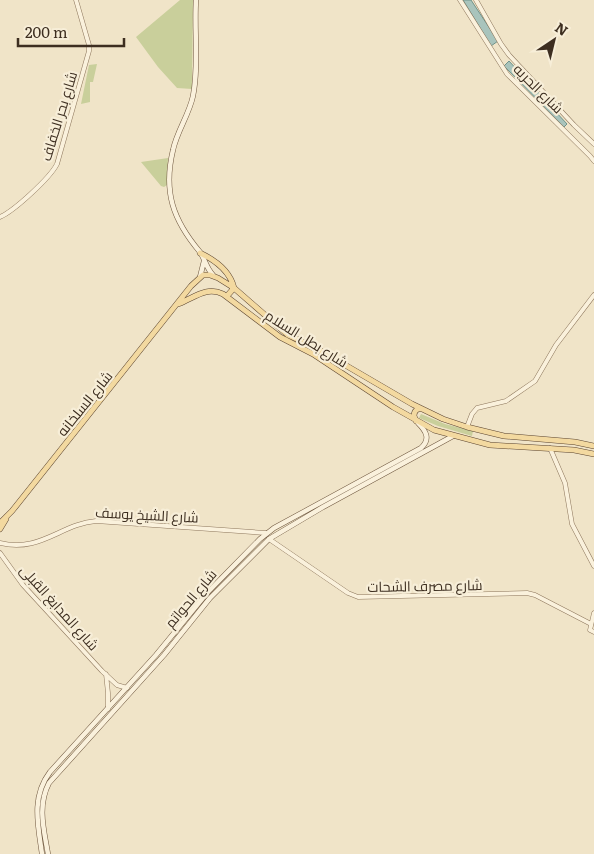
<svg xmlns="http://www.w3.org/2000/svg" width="594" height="854" font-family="Literata,Cairo,serif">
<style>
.green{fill:#c9cf9b}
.water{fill:#a9c4bc;stroke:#6f938a}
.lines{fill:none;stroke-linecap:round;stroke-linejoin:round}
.tertiary-casing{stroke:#8d765c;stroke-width:5}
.secondary-casing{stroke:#6f573f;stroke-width:5.5}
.primary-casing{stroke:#5b4430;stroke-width:6}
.tertiary{stroke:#faf1dc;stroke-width:4}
.secondary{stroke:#faf1dc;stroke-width:4.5}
.primary{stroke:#f3d9a0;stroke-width:5}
.labels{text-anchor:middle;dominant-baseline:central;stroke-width:4.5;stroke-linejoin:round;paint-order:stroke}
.street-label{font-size:14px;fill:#3d2e20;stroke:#f7eed8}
</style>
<rect width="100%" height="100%" fill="#f0e4c8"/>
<path class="green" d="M 180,0 L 193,0 L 192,89 L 177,88 L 158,67 L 136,37 Z
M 97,64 L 93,82 L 90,82 L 90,102 L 81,104 L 89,65 Z
M 168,158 L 167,185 L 164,187 L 161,186 L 141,162 Z
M 421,414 L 445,424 L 473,431 L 472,436 L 438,426 L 419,418 Z"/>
<path class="water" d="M 463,0 L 471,0 L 498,41 L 491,46 Z
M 509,61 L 567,124 L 564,127 L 504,66 Z"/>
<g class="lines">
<g class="tertiary-casing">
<path id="tertiary" d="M 460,0 L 507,74 L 590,156 L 594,161
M 476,0 L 501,44 L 509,55 L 574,125 L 594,144
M 0,217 C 14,211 50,178 57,164 L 89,51 L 89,45 L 76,0
M 467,427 L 472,414 L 477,408 L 506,401 L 535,381 L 556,345 L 594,295
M 550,448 L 565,483 L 572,524 L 594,566
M 269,539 L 348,593 L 358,597 L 527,593 L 535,595 L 591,624
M 0,543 C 40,553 61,524 96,521 L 266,533
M 0,553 L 23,585 L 102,671 L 117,685 L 127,688
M 594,613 L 590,630 L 594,632
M 106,674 L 108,693 L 108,709"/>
</g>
<g class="secondary-casing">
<path id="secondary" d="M 196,0 C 194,31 199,66 193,96 C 189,115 177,131 173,150 C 163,192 173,220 200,252 C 205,259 206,268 213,275
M 200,277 L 204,261
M 42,854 C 38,825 31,797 50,772 L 156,655 L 207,593 L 260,539 L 274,528 L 421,448 C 431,439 426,431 418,423
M 48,854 C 44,830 37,806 49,783 L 164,655 L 210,598 L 269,539 L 323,507 L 453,436"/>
</g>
<g class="primary-casing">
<path id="primary" d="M 200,253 C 215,260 230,271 234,288 L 227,296
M 178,304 C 194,298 206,286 223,294 L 280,337 L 313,354 L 393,407 L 434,430 L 490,445 L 574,450 L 594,454
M 416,421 L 414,416 C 414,411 417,408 422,409
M 0,523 L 12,511 L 191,286 L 203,275 L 210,275 L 218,278 L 234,288 L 288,335 L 316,348 L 412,404 L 443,419 L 467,427 L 504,436 L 575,442 L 594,446
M 0,529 L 6,519"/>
</g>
<use href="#tertiary" class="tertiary"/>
<use href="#secondary" class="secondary"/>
<use href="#primary" class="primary"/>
</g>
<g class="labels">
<g class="street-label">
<text transform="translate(539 88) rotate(45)">شارع الحريه</text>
<text transform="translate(58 116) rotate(-73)">شارع بحر الخفاف</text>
<text transform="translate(307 338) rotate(32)">شارع بطل السلام</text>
<text transform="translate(84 403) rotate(-51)">شارع السلخانه</text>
<text transform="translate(147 514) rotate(3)">شارع الشيخ يوسف</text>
<text transform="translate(425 585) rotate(-1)">شارع مصرف الشحات</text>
<text transform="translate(190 598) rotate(-50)">شارع الحواتم</text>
<text transform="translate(60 607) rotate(48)">شارع المدابغ القبلى</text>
</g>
</g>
<g transform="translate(554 40) rotate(35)" stroke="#f7eed8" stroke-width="4" paint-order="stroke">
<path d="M0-4L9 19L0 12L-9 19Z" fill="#3d2e20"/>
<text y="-8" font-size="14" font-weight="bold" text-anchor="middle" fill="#3d2e20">N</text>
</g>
<path d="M18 38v8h106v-8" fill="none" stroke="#3d2e20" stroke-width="2.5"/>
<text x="25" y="38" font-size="15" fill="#3d2e20" stroke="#f7eed8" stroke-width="4" paint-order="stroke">200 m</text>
</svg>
